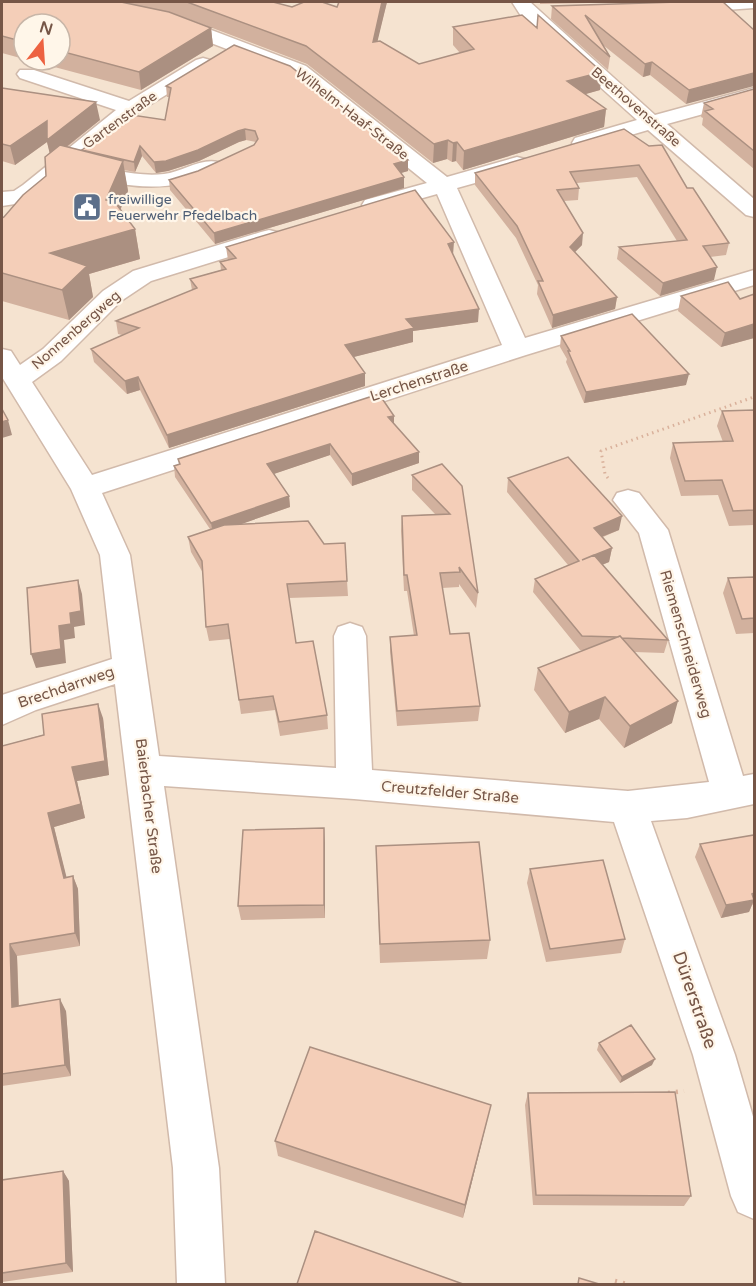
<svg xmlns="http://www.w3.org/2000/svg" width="756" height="1286" font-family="'Varela Round',sans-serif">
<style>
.residential{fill:#f5e3d0;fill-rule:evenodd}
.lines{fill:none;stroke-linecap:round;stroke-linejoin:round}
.minor-casing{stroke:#d1baab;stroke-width:3}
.path-far1{stroke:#d9b19b;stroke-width:3;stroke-dasharray:1.5 4;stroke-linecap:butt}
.path{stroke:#d9b19b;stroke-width:4.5;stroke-dasharray:2 6;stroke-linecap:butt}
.minor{fill:#fff;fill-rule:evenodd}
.wall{fill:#d2b19e}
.shaded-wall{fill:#ab9081}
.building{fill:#f4ceb8;stroke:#ab9081;stroke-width:1.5}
.labels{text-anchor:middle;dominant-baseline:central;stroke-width:4.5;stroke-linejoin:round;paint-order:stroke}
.far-street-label{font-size:14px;fill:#765647;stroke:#fff6e9}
.far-service-label{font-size:14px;fill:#4e5e75;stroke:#fff6e9;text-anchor:start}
.street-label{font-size:15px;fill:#765647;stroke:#fff6e9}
.near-street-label{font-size:18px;fill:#765647;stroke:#fff6e9}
</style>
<rect width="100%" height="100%" fill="#fdf2e2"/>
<path class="residential" d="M 2,2 L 754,2 L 754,1284 L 2,1284 ZM 24,24 L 60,24 L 60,60 L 24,60 Z"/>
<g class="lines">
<g class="minor-casing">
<path id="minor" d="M 74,2 L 105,2 L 185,20 L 306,66 L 447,177 L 517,157 L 525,159 L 528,164 L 525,169 L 457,188 L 525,338 L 754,270 L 754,285 L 526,355 L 102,493 L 130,555 L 159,756 L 336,768 L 334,636 L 338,627 L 350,623 L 362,627 L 366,636 L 372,770 L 628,791 L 709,782 L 639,533 L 613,500 L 617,493 L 628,490 L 639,493 L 668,530 L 743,776 L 754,774 L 754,804 L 687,818 L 651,821 L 735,1055 L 754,1120 L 754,1219 L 738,1212 L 731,1196 L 693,1055 L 614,822 L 354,799 L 164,786 L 219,1168 L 225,1284 L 177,1284 L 173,1168 L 115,684 L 36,710 L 2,725 L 2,695 L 112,659 L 100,555 L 71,489 L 2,377 L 2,349 L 11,351 L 20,365 L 43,349 L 103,291 L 133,271 L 261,232 L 269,230 L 277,232 L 281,237 L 277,242 L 151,281 L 121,301 L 61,361 L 32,382 L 92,475 L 502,345 L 437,194 L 373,212 L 365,210 L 362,205 L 365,200 L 427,183 L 292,74 L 172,28 L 77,6 Z
M 512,2 L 530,2 L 655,115 L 754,88 L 754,100 L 667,124 L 754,199 L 754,217 L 746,215 L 648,130 L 583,149 L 575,148 L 572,143 L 575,138 L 637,120 L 521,16 Z
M 682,2 L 754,2 L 754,8 L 682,13 L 675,11 L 673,7 L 675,3 Z
M 203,58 L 210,60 L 213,64 L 210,68 L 138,112 L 76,164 L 82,162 C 109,169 137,177 164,174 C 182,172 200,158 218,162 L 221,167 L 218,172 C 165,195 128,187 74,174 L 72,167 L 28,202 L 2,206 L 2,192 L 14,191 L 23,185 L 116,110 L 20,78 L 17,74 L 20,70 L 34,70 L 129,101 L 196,60 Z"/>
</g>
<path class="path-far1" d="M 608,478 L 605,474 L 601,451 L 754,397"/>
<path class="path" d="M 668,1093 L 684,1091
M 615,1281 L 627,1284"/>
<use href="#minor" class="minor"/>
</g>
<path class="wall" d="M 2,2 L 273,2 L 292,7 L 337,7 L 339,2 L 387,2 L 377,41 L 419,64 L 460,53 L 453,45 L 453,27 L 600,90 L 585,94 L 606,109 L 604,127 L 463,170 L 456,161 L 452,162 L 447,159 L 433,163 L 307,64 L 186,18 L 180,17 L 211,28 L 213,46 L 141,90 L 28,60 L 60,60 L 60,24 L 24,24 L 24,59 L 2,53 Z
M 540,2 L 635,2 L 540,4 Z
M 723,2 L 686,104 L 650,75 L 643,77 L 603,45 L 610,57 L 608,70 L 551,19 L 552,6 Z
M 166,86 L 408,160 L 408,171 L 401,173 L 404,188 L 215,244 L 170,190 L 169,180 L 198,171 L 254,145 L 256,142 L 246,140 L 239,142 L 199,161 L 168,171 L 156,173 L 142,156 L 135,172 L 124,170 L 128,191 L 120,210 L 135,229 L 140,259 L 89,274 L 93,297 L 69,320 L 2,301 L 2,218 L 4,217 L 46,176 L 50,153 L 47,142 L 15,165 L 2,161 L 2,88 L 100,120 L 67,147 L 82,150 L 165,120 L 169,97 L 167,97 Z
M 754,89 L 754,169 L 702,125 L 703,118 L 701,117 L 704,103 Z
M 624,129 L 687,188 L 729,243 L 726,255 L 710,257 L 714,280 L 660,296 L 617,259 L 619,247 L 677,241 L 637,177 L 577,183 L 579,188 L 578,200 L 564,201 L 582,245 L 575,252 L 617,297 L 615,309 L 552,328 L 537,294 L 538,285 L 516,238 L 475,185 L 475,173 Z
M 226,247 L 453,255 L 478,322 L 413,331 L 413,342 L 353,357 L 365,386 L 169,448 L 140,390 L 127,394 L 94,362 L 91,349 L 122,335 L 118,334 L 116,321 L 192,290 L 190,279 L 221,270 L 220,262 L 228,260 Z
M 754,294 L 754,338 L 721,347 L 678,311 L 681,296 L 740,299 Z
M 561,336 L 686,385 L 584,403 L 566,362 L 567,359 L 560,347 Z
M 754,410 L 754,525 L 729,526 L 718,495 L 681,496 L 670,458 L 673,443 L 723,442 L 717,426 L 722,411 Z
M 394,416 L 394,424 L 419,452 L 419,463 L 352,486 L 330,455 L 273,474 L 289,496 L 290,507 L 241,524 L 347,581 L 348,596 L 289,598 L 296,643 L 327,715 L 328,729 L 280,736 L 275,710 L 241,714 L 230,639 L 209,641 L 206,627 L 203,573 L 191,552 L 188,537 L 210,529 L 175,477 L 174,466 L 179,464 L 178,459 Z
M 442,464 L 478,593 L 476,608 L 459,584 L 459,587 L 442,588 L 450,634 L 480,706 L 478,721 L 397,726 L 390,652 L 390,637 L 414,636 L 407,591 L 404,591 L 401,531 L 402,516 L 435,514 L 412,490 L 412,475 Z
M 508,478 L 619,530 L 603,537 L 612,548 L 609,562 L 602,565 L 668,640 L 664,653 L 634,652 L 672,723 L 624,748 L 599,719 L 565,733 L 534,690 L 538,668 L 585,650 L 580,650 L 533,592 L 535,579 L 568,565 L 507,492 Z
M 754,577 L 754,633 L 736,634 L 723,593 L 728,578 Z
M 103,718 L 109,775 L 77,781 L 85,818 L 54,827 L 66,877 L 73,876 L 78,889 L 80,946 L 17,956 L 19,1006 L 66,1011 L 71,1076 L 2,1086 L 2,746 Z
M 754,835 L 754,904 L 752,905 L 749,912 L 721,918 L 695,857 L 700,844 Z
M 325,843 L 325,918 L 241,920 L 238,906 Z
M 376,846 L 490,940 L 487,959 L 380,963 Z
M 530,869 L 625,939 L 621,953 L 546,962 L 527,883 Z
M 599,1043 L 652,1065 L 620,1083 L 597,1050 Z
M 528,1093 L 691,1196 L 684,1206 L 533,1205 L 525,1105 Z
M 487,1121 L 463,1218 L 278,1156 L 275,1141 Z
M 63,1171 L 69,1181 L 73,1272 L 2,1282 L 2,1180 Z"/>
<path class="shaded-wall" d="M 382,2 L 387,2 L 373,60 L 373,42 Z
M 211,28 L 213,46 L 141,90 L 139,72 Z
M 652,62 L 650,75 L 643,77 L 645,64 Z
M 602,72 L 600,90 L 565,100 L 567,81 Z
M 754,73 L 754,86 L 686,104 L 689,90 Z
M 96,102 L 100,120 L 51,159 L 47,142 L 15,165 L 10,146 L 47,121 Z
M 606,109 L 604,127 L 463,170 L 464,151 Z
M 245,129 L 246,140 L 239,142 L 199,161 L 168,171 L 156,173 L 154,162 Z
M 448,140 L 447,159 L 433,163 L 434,144 Z
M 457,142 L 456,161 L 452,162 L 453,143 Z
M 140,146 L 142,156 L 135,172 L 134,162 Z
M 408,160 L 408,171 L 394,175 L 394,164 Z
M 123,161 L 128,191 L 112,230 L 106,200 Z
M 404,177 L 404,188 L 215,244 L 214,233 Z
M 135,229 L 140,259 L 89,274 L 93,297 L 69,320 L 62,290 L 50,253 Z
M 583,233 L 582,245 L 568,259 L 570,247 Z
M 454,242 L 453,255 L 448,244 Z
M 717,267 L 714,280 L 660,296 L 663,283 Z
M 617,297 L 615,309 L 552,328 L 553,315 Z
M 479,309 L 478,322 L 413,331 L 413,342 L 346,359 L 345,345 L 406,319 Z
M 754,324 L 754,338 L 721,347 L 725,333 Z
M 365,373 L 365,386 L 169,448 L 167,435 Z
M 689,374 L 686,385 L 584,403 L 586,392 Z
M 138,377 L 140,390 L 127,394 L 125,381 Z
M 394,416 L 394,427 L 388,417 Z
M 8,420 L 12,435 L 2,438 L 2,422 Z
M 330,444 L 330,455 L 268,476 L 267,464 Z
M 419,452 L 419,463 L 352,486 L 352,474 Z
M 289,496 L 290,507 L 213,534 L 211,523 Z
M 622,516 L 619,530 L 591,541 L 594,528 Z
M 612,548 L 609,562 L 579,574 L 582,560 Z
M 78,580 L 82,594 L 85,625 L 74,627 L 75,638 L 64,640 L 66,663 L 36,668 L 31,654 L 59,626 Z
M 605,697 L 599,719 L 565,733 L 569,712 Z
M 678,701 L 672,723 L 624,748 L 630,726 Z
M 98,704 L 103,718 L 109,775 L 77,781 L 85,818 L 54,827 L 70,891 L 64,878 L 48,813 L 72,767 Z
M 324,828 L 325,843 L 325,918 L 324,905 Z
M 73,876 L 78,889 L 80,946 L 75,933 Z
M 754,900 L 749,912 L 721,918 L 726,905 Z
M 10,944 L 17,956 L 19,1019 L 12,1007 Z
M 60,999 L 66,1011 L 71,1076 L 65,1065 Z
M 655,1059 L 652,1065 L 620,1083 L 622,1077 Z
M 491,1105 L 487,1121 L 463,1218 L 465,1205 Z
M 63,1171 L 69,1181 L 73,1272 L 66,1263 Z"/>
<path class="building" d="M 2,2 L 121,2 L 169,12 L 211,28 L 139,72 L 60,51 L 60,24 L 24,24 L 24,42 L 2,36 Z
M 187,2 L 273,2 L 292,7 L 304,2 L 322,2 L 337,7 L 339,2 L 382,2 L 373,42 L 380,41 L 419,64 L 474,49 L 453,27 L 522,15 L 537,28 L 538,15 L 602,72 L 567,81 L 606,109 L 464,151 L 457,142 L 453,143 L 448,140 L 434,144 L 306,46 Z
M 678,2 L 723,2 L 754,30 L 754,73 L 689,90 L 652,62 L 645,64 L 585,15 L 610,57 L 552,6 Z
M 234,45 L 290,66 L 408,160 L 394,164 L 404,177 L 214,233 L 169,180 L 198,171 L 254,145 L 258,139 L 255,131 L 245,129 L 238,131 L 198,150 L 166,161 L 154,162 L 140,146 L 134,162 L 82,150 L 125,114 L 165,120 L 171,88 L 166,86 Z
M 2,88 L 96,102 L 47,140 L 47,121 L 10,146 L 2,144 Z
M 754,89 L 754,151 L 705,111 L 713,109 L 704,103 Z
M 624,129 L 649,146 L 662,145 L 687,188 L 693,188 L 729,243 L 703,246 L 717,267 L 663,283 L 619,247 L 687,240 L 639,165 L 570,172 L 579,188 L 557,190 L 583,233 L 570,247 L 617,297 L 553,315 L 538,281 L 543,281 L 517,226 L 475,173 Z
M 60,145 L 123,161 L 106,200 L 114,201 L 135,229 L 50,253 L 87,266 L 62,290 L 2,273 L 2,218 L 4,217 L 23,195 L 46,176 L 45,157 Z
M 415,190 L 454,242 L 448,244 L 479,309 L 406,319 L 414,328 L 345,345 L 365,373 L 167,435 L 138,377 L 125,381 L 91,349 L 139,328 L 116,321 L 197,288 L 190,279 L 226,269 L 220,262 L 236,258 L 226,247 Z
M 728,282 L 740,299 L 754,294 L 754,324 L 725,333 L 681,296 Z
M 632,314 L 689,374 L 586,392 L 568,351 L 570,351 L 561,336 Z
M 379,394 L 394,416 L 388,417 L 419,452 L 352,474 L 330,444 L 267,464 L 289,496 L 211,523 L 174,466 L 180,464 L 178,459 Z
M 2,409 L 8,420 L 2,422 Z
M 754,410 L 754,510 L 733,511 L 722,480 L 685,481 L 673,443 L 733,441 L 722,411 Z
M 568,457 L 622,516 L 594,528 L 612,548 L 582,560 L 594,555 L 668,640 L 622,638 L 620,636 L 618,637 L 582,636 L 535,579 L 579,561 L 508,478 Z
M 442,464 L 462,486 L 478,593 L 459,567 L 460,572 L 440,573 L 450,634 L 469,633 L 480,706 L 397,711 L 390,637 L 417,635 L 407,575 L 404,575 L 402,516 L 450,514 L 412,475 Z
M 308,521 L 324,544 L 345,543 L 347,581 L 287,584 L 296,643 L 313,641 L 327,715 L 279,722 L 273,696 L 239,700 L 228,624 L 206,627 L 202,561 L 188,537 L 224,525 Z
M 754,577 L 754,618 L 742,619 L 728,578 Z
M 78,580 L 81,611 L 70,613 L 71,624 L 59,626 L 61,649 L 31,654 L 27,588 Z
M 620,636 L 678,701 L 630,726 L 605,697 L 569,712 L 538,668 Z
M 98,704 L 105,761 L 72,767 L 81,804 L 48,813 L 64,878 L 73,876 L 75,933 L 10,944 L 12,1007 L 60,999 L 65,1065 L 2,1074 L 2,746 L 44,735 L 42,714 Z
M 324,828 L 324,905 L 238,906 L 243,830 Z
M 754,835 L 754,893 L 752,894 L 754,900 L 726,905 L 700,844 Z
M 479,842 L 490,940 L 380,944 L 376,846 Z
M 603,860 L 625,939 L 550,949 L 530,869 Z
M 631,1025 L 655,1059 L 622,1077 L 599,1043 Z
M 310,1047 L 491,1105 L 465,1205 L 275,1141 Z
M 675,1092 L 691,1196 L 536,1195 L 528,1093 Z
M 63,1171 L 66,1263 L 2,1273 L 2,1180 Z
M 315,1231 L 463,1284 L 297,1284 Z
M 579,1278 L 599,1284 L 578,1284 Z"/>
<defs>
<g id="civic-square" transform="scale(1.5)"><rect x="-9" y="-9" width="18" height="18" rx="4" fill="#5c6f8a" stroke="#fff6e9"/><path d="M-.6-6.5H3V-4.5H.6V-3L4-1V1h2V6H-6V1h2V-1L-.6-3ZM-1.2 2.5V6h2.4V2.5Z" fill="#fff"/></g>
</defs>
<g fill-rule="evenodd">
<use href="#civic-square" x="87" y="207"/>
</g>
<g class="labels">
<g class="far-street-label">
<text transform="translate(636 107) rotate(41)">Beethovenstraße</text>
<text transform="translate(352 114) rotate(38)">Wilhelm-Haaf-Straße</text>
<text transform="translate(120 120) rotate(-36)">Gartenstraße</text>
<text transform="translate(76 330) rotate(-41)">Nonnenbergweg</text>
</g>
<g class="far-service-label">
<text x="108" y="199">freiwillige<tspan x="108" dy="16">Feuerwehr Pfedelbach</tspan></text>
</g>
<g class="street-label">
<text transform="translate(419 381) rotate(-18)">Lerchenstraße</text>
<text transform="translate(686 644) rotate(74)">Riemenschneiderweg</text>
<text transform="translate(66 687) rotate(-19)">Brechdarrweg</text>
<text transform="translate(450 792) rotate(5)">Creutzfelder Straße</text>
<text transform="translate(149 806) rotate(83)">Baierbacher Straße</text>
</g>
<g class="near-street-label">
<text transform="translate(695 1000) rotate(71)">Dürerstraße</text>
</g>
</g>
<rect width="756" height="1286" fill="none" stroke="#765647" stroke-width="6"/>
<g transform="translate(42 42) rotate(17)"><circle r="28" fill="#fff6e9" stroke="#c8b6a8" stroke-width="1.5"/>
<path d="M0-4.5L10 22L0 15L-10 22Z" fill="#ed6241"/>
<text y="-9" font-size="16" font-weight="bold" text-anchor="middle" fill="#765647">N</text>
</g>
</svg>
